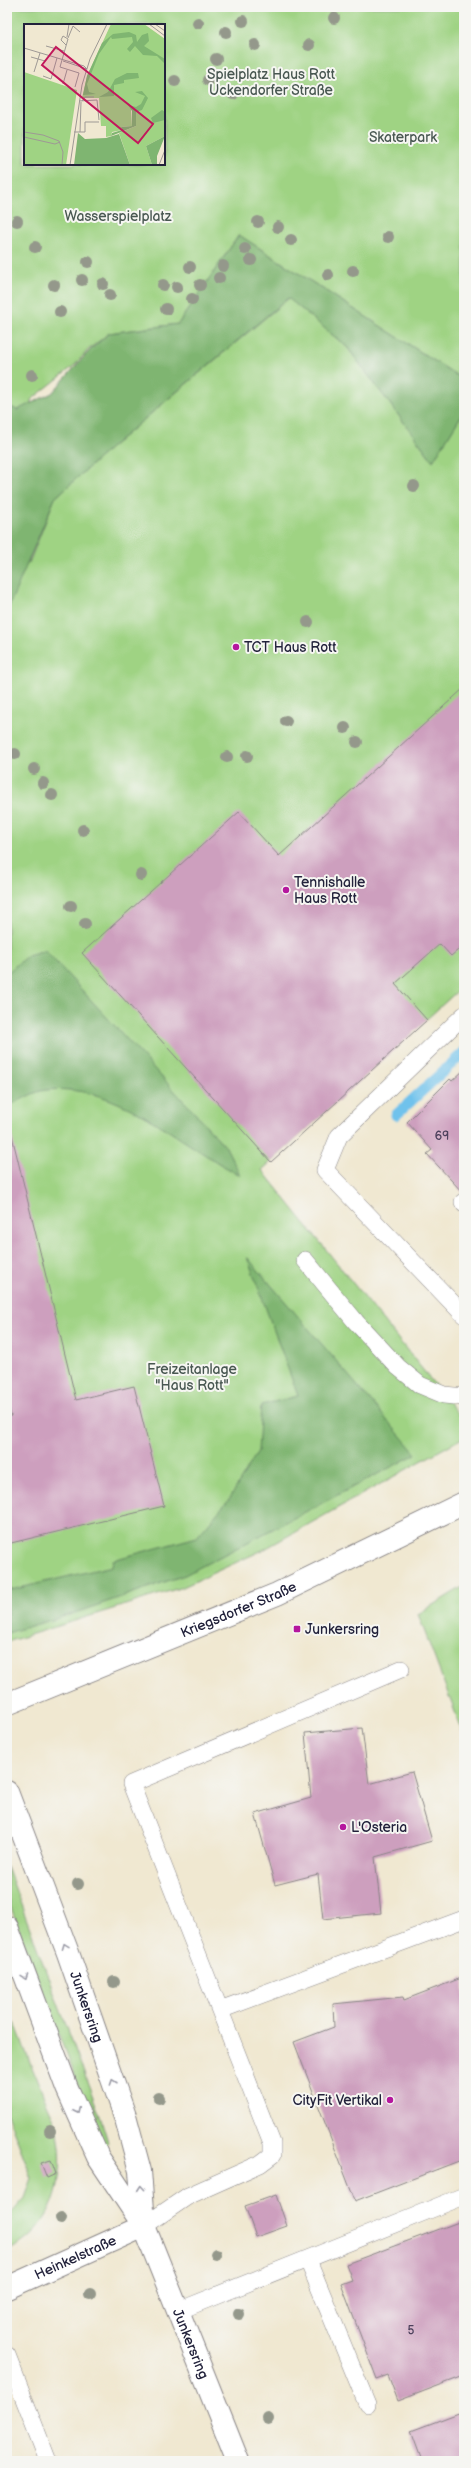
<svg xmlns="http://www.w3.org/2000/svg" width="471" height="2468" font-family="'Balsamiq Sans',sans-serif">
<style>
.green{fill:#9fd383;stroke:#607a5f;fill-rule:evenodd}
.forest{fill:#7fb571;stroke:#506c56}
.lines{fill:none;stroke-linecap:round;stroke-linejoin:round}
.stream{stroke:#70c2ec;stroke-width:11}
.building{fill:#cd9fbe}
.service-casing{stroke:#898586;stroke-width:18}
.minor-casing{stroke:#898586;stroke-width:24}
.secondary-casing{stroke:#898586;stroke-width:24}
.service{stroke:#fff;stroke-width:17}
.minor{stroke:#fff;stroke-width:22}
.secondary{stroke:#fff;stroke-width:22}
.tree{fill:#94988b}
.oneway{stroke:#9c9ca7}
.poi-dot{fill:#b5179e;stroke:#f6f6f2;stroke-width:1.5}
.labels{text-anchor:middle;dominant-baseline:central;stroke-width:4;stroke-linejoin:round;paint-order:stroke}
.number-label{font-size:12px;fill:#4d415c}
.park-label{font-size:14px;fill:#485751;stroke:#f6f6f2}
.poi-label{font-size:14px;fill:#22223b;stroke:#f6f6f2;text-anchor:start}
.street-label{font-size:14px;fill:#22223b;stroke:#f6f6f2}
.inset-road{fill:none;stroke:#9e9995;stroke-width:1}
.view{fill:#c2185b;fill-opacity:0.15;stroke:#c2185b;stroke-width:2}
.inset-edge{fill:none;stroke:#22223b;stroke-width:2}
</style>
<rect width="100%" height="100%" fill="#f6f6f2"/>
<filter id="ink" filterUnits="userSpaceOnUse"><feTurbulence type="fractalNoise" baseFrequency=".025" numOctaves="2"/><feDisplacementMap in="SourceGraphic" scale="8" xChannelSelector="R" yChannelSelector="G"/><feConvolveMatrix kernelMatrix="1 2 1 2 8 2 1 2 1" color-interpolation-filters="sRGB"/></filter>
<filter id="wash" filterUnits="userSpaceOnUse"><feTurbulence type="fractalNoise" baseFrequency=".012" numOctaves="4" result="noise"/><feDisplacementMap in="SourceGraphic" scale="16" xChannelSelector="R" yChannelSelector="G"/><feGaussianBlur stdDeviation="0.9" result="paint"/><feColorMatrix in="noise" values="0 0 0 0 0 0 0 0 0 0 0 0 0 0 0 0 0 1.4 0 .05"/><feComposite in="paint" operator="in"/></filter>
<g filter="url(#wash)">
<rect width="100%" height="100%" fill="#f0e8d1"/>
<path class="green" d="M 7,7 L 464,7 L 464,380 L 239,235 L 178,324 L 109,333 L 88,350 L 75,365 L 31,400 L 29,563 L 55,498 L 110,448 L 289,298 L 347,347 L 433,461 L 464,411 L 464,985 L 262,1170 L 464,1421 L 464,1437 L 263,1550 L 183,1587 L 7,1642 ZM 25,25 L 164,25 L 164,164 L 25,164 Z
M 464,1586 L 464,1736 L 418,1614 Z
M 7,1867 L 100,2116 L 108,2142 L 104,2146 L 93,2126 L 7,1897 Z
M 7,2012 L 17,2028 C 26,2053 36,2077 46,2102 C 50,2111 56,2122 58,2133 C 67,2179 53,2231 7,2251 L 7,2218 L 25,2198 L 32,2178 L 7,2114 Z"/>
<path class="forest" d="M 239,235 L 464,380 L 464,411 L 433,461 L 347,347 L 288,298 L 110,448 L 55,498 L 7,611 L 7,405 L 17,410 L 52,393 L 90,350 L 109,333 L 178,324 Z
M 45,950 L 226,1147 L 240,1175 C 178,1144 121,1083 46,1090 C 34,1091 19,1102 7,1106 L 7,973 L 28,955 Z
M 247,1257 L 416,1454 L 185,1575 L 72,1614 L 7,1633 L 7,1591 L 112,1566 L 113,1560 L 197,1537 L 230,1498 L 258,1451 L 261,1405 L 298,1396 Z"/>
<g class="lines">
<path class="stream" d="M 396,1115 L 464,1052"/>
</g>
<g id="blocks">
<path class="building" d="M 464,688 L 464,945 L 451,956 L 440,944 L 395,984 L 427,1020 L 271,1162 L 82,953 L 239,812 L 279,856 Z
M 464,1070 L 464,1194 L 427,1154 L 432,1150 L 407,1122 L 450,1079 L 452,1081 Z
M 12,1136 L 76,1400 L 134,1386 L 164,1506 L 7,1544 L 7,1417 L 11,1416 L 7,1399 L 7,1137 Z
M 362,1728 L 369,1784 L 412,1772 L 432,1841 L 375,1857 L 381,1913 L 323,1919 L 318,1874 L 275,1885 L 255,1814 L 311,1798 L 305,1733 Z
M 464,1977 L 464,2159 L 355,2201 L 294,2042 L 334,2027 L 333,2004 L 403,1997 L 404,2000 Z
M 51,2160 L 56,2174 L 47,2178 L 41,2163 Z
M 276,2195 L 287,2226 L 256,2237 L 245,2206 Z
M 464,2220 L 464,2376 L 398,2401 L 388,2375 L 377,2379 L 341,2284 L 352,2280 L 346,2264 Z
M 464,2411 L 464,2461 L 422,2461 L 411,2431 Z"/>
</g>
</g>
<g filter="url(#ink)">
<use href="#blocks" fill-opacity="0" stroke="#898586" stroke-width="1"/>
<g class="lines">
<g class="service-casing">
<path id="service" d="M 464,1015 L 339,1136 L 325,1170 L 464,1315
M 463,1202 L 464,1204
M 305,1260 L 356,1322 L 398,1367 L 420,1385 L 444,1395 L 464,1397
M 220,2010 L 464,1919
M 144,2226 L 188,2196 L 260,2164 L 272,2155 L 272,2143 L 131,1784 L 401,1669
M 308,2260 L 367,2404
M 178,2311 L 464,2196
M 7,2355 L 48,2461"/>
</g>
<g class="minor-casing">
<g id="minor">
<path id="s1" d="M 7,1792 L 68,1953 L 126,2119 L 140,2171 L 144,2223"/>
<path id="s2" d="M 7,1927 L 67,2088 L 98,2157 L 144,2226 L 238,2461"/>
<path id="s3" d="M 7,2288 L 144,2226"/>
</g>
</g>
<g class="secondary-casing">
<g id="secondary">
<path id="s4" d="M 7,1704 L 277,1594 L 464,1503"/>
</g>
</g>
<use href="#service" class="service"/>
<use href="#minor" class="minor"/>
<use href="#secondary" class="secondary"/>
</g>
<g class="tree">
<circle cx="334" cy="18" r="6"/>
<circle cx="243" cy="21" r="6"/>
<circle cx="198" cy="23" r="6"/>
<circle cx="226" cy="32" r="6"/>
<circle cx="255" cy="45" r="6"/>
<circle cx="309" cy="45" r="6"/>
<circle cx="216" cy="59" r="6"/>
<circle cx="208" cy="80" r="6"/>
<circle cx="175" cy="81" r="6"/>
<circle cx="233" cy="94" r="6"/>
<circle cx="17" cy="221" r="6"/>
<circle cx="258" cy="222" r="6"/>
<circle cx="278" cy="227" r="6"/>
<circle cx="388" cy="237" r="6"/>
<circle cx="291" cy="240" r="6"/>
<circle cx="35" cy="247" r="6"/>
<circle cx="245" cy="249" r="6"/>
<circle cx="251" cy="260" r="6"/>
<circle cx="88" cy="262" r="6"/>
<circle cx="223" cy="266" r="6"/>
<circle cx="190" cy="267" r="6"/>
<circle cx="353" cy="271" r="6"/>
<circle cx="328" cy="275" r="6"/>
<circle cx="219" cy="278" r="6"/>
<circle cx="82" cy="280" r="6"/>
<circle cx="103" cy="284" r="6"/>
<circle cx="54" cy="285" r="6"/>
<circle cx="163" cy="285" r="6"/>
<circle cx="200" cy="285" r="6"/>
<circle cx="177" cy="287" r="6"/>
<circle cx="110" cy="295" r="6"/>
<circle cx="192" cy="299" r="6"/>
<circle cx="166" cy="309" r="6"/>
<circle cx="60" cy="312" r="6"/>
<circle cx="32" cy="375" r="6"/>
<circle cx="414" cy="486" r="6"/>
<circle cx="308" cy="622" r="6"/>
<circle cx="286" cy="721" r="6"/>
<circle cx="345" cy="728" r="6"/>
<circle cx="357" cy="742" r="6"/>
<circle cx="15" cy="754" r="6"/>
<circle cx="247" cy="756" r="6"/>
<circle cx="227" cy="757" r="6"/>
<circle cx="34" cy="769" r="6"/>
<circle cx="43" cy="783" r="6"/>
<circle cx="52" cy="795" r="6"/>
<circle cx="83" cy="830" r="6"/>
<circle cx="141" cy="875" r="6"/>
<circle cx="71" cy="906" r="6"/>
<circle cx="85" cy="924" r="6"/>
<circle cx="78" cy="1884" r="6"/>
<circle cx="114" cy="1982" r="6"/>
<circle cx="159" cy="2098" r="6"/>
<circle cx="50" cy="2131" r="6"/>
<circle cx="61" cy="2218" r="6"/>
<circle cx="216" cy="2254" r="6"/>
<circle cx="90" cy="2294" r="6"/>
<circle cx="239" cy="2314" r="6"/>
<circle cx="268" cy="2419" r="6"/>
</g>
<defs><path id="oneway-chevron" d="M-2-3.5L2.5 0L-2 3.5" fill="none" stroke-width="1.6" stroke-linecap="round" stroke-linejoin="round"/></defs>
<g class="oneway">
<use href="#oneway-chevron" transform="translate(65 1946) rotate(-111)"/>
<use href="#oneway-chevron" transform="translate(25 1977) rotate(70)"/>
<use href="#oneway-chevron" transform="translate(113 2082) rotate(-109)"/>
<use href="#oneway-chevron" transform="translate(77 2111) rotate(65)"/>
<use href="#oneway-chevron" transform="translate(141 2188) rotate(-95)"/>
</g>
</g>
<g class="poi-dot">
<circle cx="236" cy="647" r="4"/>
<circle cx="286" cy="890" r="4"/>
<rect x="293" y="1625" width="8" height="8" rx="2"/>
<circle cx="343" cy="1827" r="4"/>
<circle cx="390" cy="2100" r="4"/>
</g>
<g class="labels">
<g class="number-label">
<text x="442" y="1136">69</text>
<text x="411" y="2330">5</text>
</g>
<g class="park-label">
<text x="271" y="74">Spielplatz Haus Rott<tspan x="271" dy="16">Uckendorfer Straße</tspan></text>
<text x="403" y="137">Skaterpark</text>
<text x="118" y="216">Wasserspielplatz</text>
<text x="192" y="1369">Freizeitanlage<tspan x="192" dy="16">"Haus Rott"</tspan></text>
</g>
<g class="poi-label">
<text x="244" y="647">TCT Haus Rott</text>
<text x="294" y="882">Tennishalle<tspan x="294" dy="16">Haus Rott</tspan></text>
<text x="305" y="1629">Junkersring</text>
<text x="351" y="1827">L'Osteria</text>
<text x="382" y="2100" text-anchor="end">CityFit Vertikal</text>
</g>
<g class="street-label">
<text stroke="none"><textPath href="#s4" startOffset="250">Kriegsdorfer Straße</textPath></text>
<text stroke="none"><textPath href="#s1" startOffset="229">Junkersring</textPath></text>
<text stroke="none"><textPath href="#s3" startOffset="75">Heinkelstraße</textPath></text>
<text stroke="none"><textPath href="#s2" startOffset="457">Junkersring</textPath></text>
</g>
</g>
<g transform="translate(24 24)">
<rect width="141" height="141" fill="#f0e8d1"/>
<path d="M 87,0 L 120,0 L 141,15 L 141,112 L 122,122 L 128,141 L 106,141 L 95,109 L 112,102 L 112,89 L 107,85 L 108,102 L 97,103 L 98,106 L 88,108 L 87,112 L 82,113 L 82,102 L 77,102 L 75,74 L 58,74 L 63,52 ZM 0,48 L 53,66 L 42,141 L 0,141 Z" fill="#9fd383"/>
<path d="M 105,8 L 112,11 L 113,18 L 118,11 L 124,9 L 125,17 L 120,22 L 141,35 L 141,40 L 133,32 L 119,31 L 111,22 L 106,28 L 103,25 L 109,18 L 108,13 L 88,15 L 87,13 L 75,30 L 63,60 L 65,68 L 72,70 L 59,71 L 63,52 L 78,19 L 89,10 ZM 103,49 L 114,49 L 115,54 L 100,56 L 100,59 L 90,61 L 90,72 L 75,73 L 84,68 L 91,55 ZM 118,67 L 124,74 L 118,86 L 112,88 L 112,102 L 87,112 L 88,109 L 98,106 L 97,103 L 108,102 L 108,87 L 104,81 L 112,83 L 117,80 L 121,72 L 111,68 ZM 138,86 L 141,88 L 141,96 L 129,99 L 127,94 ZM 54,109 L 61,115 L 82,114 L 95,110 L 106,141 L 50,141 ZM 141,112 L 133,132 L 133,141 L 128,141 L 122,122 Z" fill="#7fb571"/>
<path class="inset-road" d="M 125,0 L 141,12M 131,0 L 141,7M 43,13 L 45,0M 44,14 L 49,2 L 56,8M 42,21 L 37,16 L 39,12 L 44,15 L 36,43 L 55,49 L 51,63M 22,22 L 40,27M 0,24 L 60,42 L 63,45M 7,33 L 21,37M 39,37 L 63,45M 10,48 L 16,29M 19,52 L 27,55 L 33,34M 39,60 L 43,46M 55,77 L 73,76 L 75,96M 58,77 L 61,73 L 70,73M 0,108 L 19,111 L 35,117 L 39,128 L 38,141M 50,108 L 61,108 L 61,98 L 75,98M 56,108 L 57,78M 0,113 L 31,120 L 36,118M 46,141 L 58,61 L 66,35 L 83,0M 135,141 L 141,126"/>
<path class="view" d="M 32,23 L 129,100 L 114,119 L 18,41 Z"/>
<rect width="141" height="141" class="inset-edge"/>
</g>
<rect width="471" height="2468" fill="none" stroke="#f6f6f2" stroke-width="24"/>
</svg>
